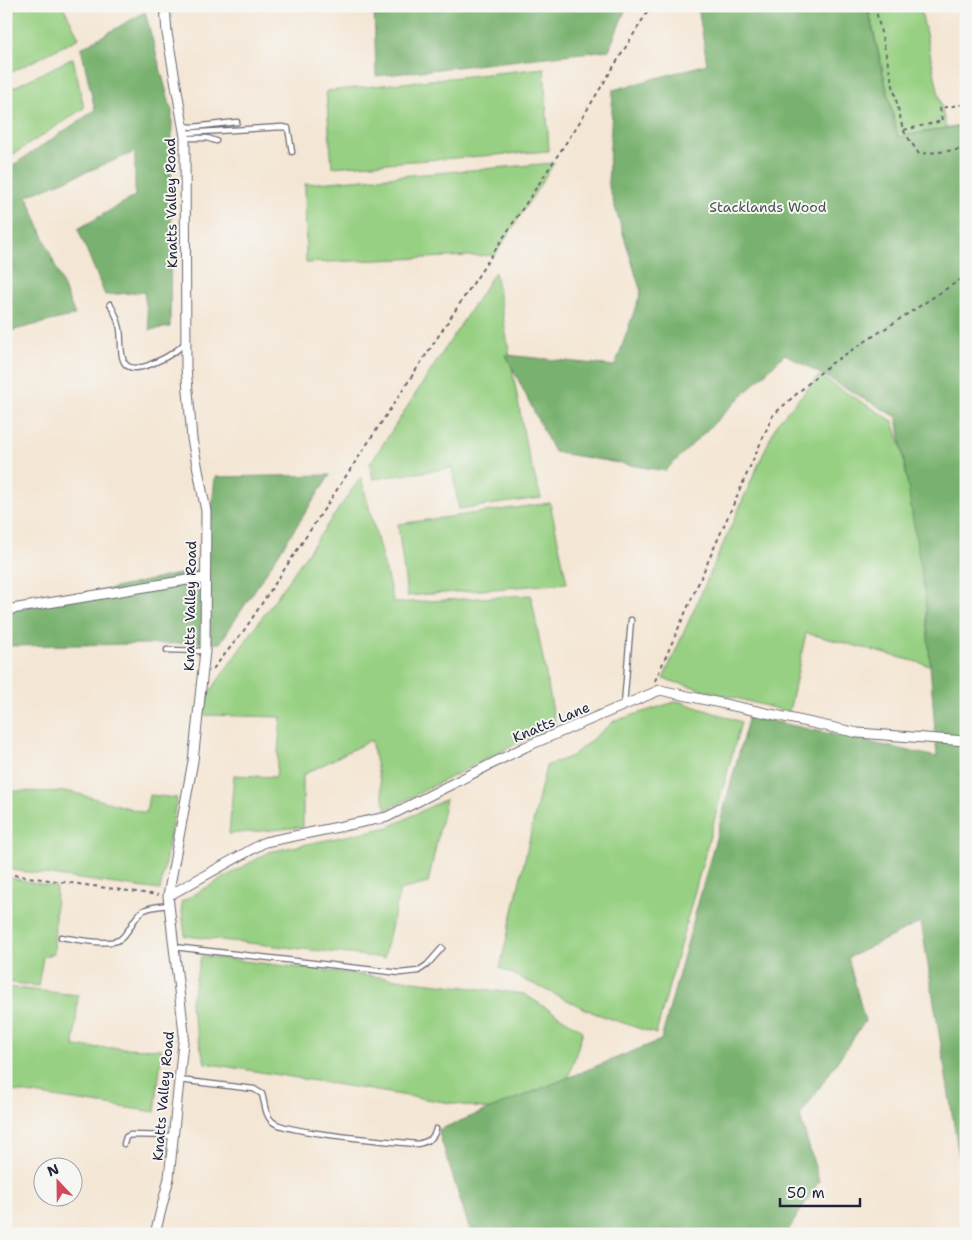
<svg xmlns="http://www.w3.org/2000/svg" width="972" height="1240" font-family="'Shantell Sans',sans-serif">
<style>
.green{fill:#97d082;stroke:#5c795e}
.forest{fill:#79b270;stroke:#4e6a56}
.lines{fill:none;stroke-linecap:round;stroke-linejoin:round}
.service-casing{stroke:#6c6771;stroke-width:7}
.minor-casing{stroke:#6c6771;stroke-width:11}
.path{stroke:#6c6771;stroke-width:2;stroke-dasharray:4 4;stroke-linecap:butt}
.service{stroke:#fff;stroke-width:4.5}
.minor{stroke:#fff;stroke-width:9}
.labels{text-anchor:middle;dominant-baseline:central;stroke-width:4;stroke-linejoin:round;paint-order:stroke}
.street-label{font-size:14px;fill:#22223b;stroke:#f6f6f2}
.park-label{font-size:14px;fill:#455650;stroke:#f6f6f2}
</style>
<rect width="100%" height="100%" fill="#f6f6f2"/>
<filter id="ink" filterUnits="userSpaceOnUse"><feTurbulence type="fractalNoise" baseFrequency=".02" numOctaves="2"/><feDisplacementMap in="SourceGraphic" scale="10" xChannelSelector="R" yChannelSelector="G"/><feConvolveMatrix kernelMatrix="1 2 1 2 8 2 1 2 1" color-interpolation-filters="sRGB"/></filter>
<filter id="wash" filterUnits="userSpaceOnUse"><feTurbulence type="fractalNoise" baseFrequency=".0096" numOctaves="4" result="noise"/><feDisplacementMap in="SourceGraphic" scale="20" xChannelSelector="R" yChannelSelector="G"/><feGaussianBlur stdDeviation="1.12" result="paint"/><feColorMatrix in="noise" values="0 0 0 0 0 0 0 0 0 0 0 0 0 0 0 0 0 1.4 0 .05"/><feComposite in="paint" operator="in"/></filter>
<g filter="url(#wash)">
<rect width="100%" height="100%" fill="#f4e6d4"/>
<path class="green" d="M 6,6 L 63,6 L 79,38 L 6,75 Z
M 868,6 L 920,6 L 946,128 L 898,137 Z
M 73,58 L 84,108 L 6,159 L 6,91 Z
M 544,68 L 549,151 L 332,167 L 326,91 Z
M 554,163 L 495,255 L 306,263 L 305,184 Z
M 495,272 L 526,446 L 541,498 L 459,509 L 452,468 L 373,479 L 370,464 Z
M 819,376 L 893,421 L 917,496 L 944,669 L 806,633 L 789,712 L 663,679 L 777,423 Z
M 361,477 L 394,603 L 531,595 L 556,728 L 520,742 L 386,810 L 371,740 L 303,775 L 303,827 L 229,834 L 234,775 L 276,777 L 281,717 L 203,715 L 209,693 Z
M 550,503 L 567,583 L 407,596 L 398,524 Z
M 678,701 L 741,722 L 656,1034 L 594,1013 L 500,968 L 546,766 L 572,756 L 614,721 Z
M 6,791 L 72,792 L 146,813 L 149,795 L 177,798 L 160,890 L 6,869 Z
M 446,799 L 428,883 L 400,890 L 384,958 L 185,936 L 181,902 L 269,852 L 389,827 Z
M 6,877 L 56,887 L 54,953 L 43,957 L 38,986 L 6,982 Z
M 201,956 L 524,994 L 583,1031 L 555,1120 L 205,1063 L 190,1006 Z
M 6,987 L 78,995 L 74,1047 L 162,1049 L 155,1112 L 6,1090 Z"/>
<path class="forest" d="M 374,6 L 627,6 L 609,50 L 376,76 Z
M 698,6 L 867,6 L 898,137 L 966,125 L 966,1199 L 921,922 L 848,958 L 865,1021 L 800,1116 L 819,1181 L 786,1234 L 742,1234 L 732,1231 L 732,1234 L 471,1234 L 438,1130 L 661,1040 L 749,716 L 937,757 L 925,597 L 897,417 L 785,354 L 665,471 L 554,452 L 506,355 L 615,366 L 641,292 L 608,184 L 613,90 L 707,64 Z
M 145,12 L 172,112 L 170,327 L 150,330 L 144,292 L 105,295 L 78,229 L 135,196 L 135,152 L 27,196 L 75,315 L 6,332 L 6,170 L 95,110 L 81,48 Z
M 330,475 L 220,643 L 6,646 L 6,612 L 206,568 L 215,477 Z"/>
</g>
<g filter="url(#ink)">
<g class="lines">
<g class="service-casing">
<path id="service" d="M 183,126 L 193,127 L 237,122
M 184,133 L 282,127 L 288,128 L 292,152
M 185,138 L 207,138 L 216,141
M 110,304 C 115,312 118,320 120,329 C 123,350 115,377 149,365 C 163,359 174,354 185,343
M 167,650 L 205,651
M 624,705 L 631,620
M 61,937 C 74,939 107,946 119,940 C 123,938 126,933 129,929 C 141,907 145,908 169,905
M 174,947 L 400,973 L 418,971 L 427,965 L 442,948
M 179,1080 L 254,1089 L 262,1094 C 265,1104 265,1116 273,1122 C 286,1133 395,1142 417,1144 C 427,1142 434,1139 436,1129
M 124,1144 L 126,1137 L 130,1135 L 173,1136"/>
</g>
<g class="minor-casing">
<path id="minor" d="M 6,610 L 187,580 L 205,578
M 168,896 L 265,842 L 387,817 L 525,747 L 660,690 L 858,733 L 966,741
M 155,1234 L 169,1178 L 184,1033 L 168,896 L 193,761 L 205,651 L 206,511 L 192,439 L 186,367 L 185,137 L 167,33 L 165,6"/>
</g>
<path class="path" d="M 875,6 L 903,130 L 919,154 L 966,149
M 904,130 L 942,121 L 940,108 L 966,104
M 213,669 L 245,629 L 579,123 L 651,6
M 655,681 L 773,415 L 829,365 L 966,276
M 6,874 L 158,895"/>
<use href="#service" class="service"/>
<use href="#minor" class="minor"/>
</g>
</g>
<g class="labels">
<g class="street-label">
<text transform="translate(171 203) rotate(-91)">Knatts Valley Road</text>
<text transform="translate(190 606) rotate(-89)">Knatts Valley Road</text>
<text transform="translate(551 722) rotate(-23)">Knatts Lane</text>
<text transform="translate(163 1096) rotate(-85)">Knatts Valley Road</text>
</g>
<g class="park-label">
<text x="768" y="207">Stacklands Wood</text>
</g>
</g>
<rect width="972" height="1240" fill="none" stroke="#f6f6f2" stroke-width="25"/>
<g transform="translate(58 1182) rotate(338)"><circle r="24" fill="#f6f6f2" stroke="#a1a1a9"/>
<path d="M0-4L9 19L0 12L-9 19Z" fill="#d1495b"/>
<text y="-8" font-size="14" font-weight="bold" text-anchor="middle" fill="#22223b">N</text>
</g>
<path d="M780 1198v8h80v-8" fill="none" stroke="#22223b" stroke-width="2.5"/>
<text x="787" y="1198" font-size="15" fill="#22223b" stroke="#f6f6f2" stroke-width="4" paint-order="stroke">50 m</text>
</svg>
